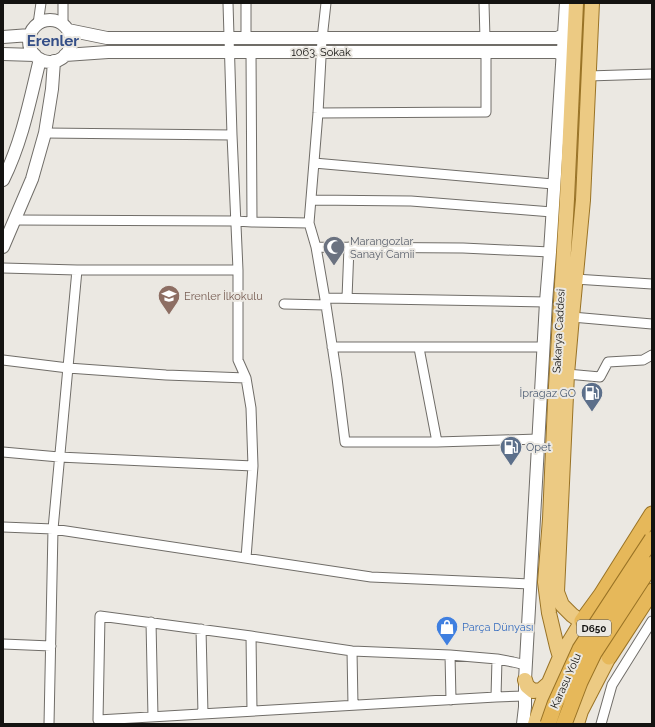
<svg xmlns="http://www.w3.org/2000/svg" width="655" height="727" font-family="Raleway,sans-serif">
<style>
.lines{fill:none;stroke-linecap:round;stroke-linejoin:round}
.minor-casing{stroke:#706d68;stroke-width:11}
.secondary-casing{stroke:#706d68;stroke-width:14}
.primary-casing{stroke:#997326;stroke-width:16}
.trunk-casing{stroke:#997326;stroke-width:17}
.minor{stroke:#fff;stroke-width:9}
.secondary{stroke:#fff;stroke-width:12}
.primary{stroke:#ecca83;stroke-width:14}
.trunk{stroke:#e6b85a;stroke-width:15}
.trunk-bridge-casing{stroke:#997326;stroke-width:17;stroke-linecap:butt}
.trunk-bridge{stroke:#e6b85a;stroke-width:15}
.labels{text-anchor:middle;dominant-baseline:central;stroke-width:4;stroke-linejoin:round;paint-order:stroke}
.shield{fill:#ebe8e2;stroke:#545350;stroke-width:1}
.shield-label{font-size:10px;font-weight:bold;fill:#141311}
.street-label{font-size:11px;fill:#141311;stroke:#ebe8e2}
.worship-label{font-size:11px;fill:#5b616d;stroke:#ebe8e2;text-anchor:start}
.education-label{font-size:11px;fill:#785e54;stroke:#ebe8e2;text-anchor:start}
.service-label{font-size:11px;fill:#4e5e75;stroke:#ebe8e2;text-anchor:end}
.shop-label{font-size:11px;fill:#366cbe;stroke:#ebe8e2;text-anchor:start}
.district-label{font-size:15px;font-weight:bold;fill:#344e87;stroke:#ebe8e2}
</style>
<rect width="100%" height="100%" fill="#ebe8e2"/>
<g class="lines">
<g class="minor-casing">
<path id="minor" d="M 63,3 L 63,25
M 246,3 L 246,37
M 326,3 L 322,39 L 318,113 L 309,223 L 316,247 L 326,305 L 337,378 L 345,442 L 437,442 L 538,439
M 484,3 L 485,39
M 38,24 L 41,3
M 251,52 L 252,222
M 588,76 L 652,74
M 318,113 L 486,112 L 486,53
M 45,133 L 232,135
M 314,163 L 553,184
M 311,200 L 411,201 L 552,212
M 15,220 L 236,221 L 252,222 L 309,223
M 316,247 L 463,248 L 550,252
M 3,268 L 77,270 L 238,270 L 232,135 L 228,3
M 238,270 L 238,360 L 246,378 L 251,408 L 253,466 L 246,558
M 575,279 L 652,284
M 325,298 L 546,302
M 347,298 L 349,247
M 284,304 L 326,305
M 572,317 L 652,324
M 332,347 L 543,347
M 419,348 L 437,442
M 3,360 L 68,368 L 166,375 L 246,378
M 567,374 L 600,377 L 608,362 L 643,360 L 652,355
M 3,452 L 59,457 L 253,466
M 3,527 L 53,529 L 371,577 L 530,584
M 151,622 L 153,717
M 201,629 L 203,714
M 251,636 L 252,711
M 3,644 L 51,646
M 352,651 L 353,705
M 450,655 L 451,700
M 525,696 L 496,697 L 98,720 L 100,616 L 251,636 L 352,651 L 450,655 L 497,659 L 513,662 L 526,665
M 496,697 L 497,659
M 49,724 L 53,529 L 77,270
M 601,724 L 612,685 L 652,621"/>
</g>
<g class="secondary-casing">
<path id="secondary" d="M29 41a21 21 0 1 1 42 0a21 21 0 1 1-42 0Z
M 68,30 L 107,38 L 557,38 L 570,32
M 3,37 L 30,35
M 3,54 L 35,55
M 65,55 L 108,52 L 557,52 L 568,59
M 3,180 C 22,142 30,100 40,59
M 3,247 L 32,179 L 45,133 L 52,89 L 54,61
M 523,724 L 525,707 L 525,680 L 546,302 L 550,252 L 566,3"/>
</g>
<g class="primary-casing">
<path id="primary" d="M 591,629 L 572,615 L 562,605 L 557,592 L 567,374 L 572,317 L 583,200 L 592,3
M 525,680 L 527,686 L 533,691 L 541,690 L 549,683
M 574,682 L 572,681 L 560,657 L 557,647 L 549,613 L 545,582 L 550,519 L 555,403 L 567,199 L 576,3
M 535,724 L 548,685 L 560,657 L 582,621
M 577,724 L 581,711 L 609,657 L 604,647"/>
</g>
<g class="trunk-casing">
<path id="trunk" d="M 582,621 L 601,595 L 652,514
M 609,657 L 652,591"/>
</g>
<use href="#minor" class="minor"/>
<use href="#secondary" class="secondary"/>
<use href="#primary" class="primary"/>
<use href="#trunk" class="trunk"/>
<g class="trunk-bridge-casing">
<path id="trunk-bridge" d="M 548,724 L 555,704 L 580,649 L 652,539
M 564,724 L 580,682 L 594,653 L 652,564"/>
</g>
<use href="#trunk-bridge" class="trunk-bridge"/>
</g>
<defs>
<g id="mosque-pin" transform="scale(1.15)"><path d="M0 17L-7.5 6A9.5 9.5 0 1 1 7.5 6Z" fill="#6b7280" stroke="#ebe8e2"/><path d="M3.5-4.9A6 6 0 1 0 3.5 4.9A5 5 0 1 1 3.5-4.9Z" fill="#fff"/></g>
<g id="school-pin" transform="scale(1.15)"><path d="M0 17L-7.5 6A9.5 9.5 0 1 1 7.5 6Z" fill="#8d6e63" stroke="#ebe8e2"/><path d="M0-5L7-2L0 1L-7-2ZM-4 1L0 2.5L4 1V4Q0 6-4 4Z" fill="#fff"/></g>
<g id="fuel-pin" transform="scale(1.15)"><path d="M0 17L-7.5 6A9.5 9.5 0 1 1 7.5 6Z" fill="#5c6f8a" stroke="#ebe8e2"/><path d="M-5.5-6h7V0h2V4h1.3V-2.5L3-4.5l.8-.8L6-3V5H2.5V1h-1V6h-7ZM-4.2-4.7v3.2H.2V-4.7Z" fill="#fff"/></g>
<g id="shop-pin" transform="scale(1.15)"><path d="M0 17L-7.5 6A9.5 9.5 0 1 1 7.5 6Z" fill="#3f7fe0" stroke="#ebe8e2"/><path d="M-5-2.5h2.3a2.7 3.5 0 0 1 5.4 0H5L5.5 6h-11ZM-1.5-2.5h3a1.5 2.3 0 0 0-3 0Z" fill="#fff"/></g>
</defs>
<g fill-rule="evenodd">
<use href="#mosque-pin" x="334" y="247"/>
<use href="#school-pin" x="169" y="296"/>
<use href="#fuel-pin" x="592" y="393"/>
<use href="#fuel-pin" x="511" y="447"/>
<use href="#shop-pin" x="447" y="627"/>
</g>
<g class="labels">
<rect class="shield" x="577" y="620" width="34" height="16" rx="3"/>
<g class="shield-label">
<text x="594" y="628">D650</text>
</g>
<g class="street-label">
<text x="321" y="52">1063. Sokak</text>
<text transform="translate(559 331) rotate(-87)">Sakarya Caddesi</text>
<text transform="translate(566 681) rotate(-66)">Karasu Yolu</text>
</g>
<g class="worship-label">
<text x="350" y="241">Marangozlar<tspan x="350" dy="13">Sanayi Camii</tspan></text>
</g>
<g class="education-label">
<text x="184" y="296">Erenler İlkokulu</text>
</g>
<g class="service-label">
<text x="576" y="393">İpragaz GO</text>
<text x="526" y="447" text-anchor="start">Opet</text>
</g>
<g class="shop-label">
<text x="462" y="627">Parça Dünyası</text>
</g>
<g class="district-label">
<text x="53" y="41">Erenler</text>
</g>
</g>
<rect width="655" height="727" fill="none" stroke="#141311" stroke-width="8"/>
</svg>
